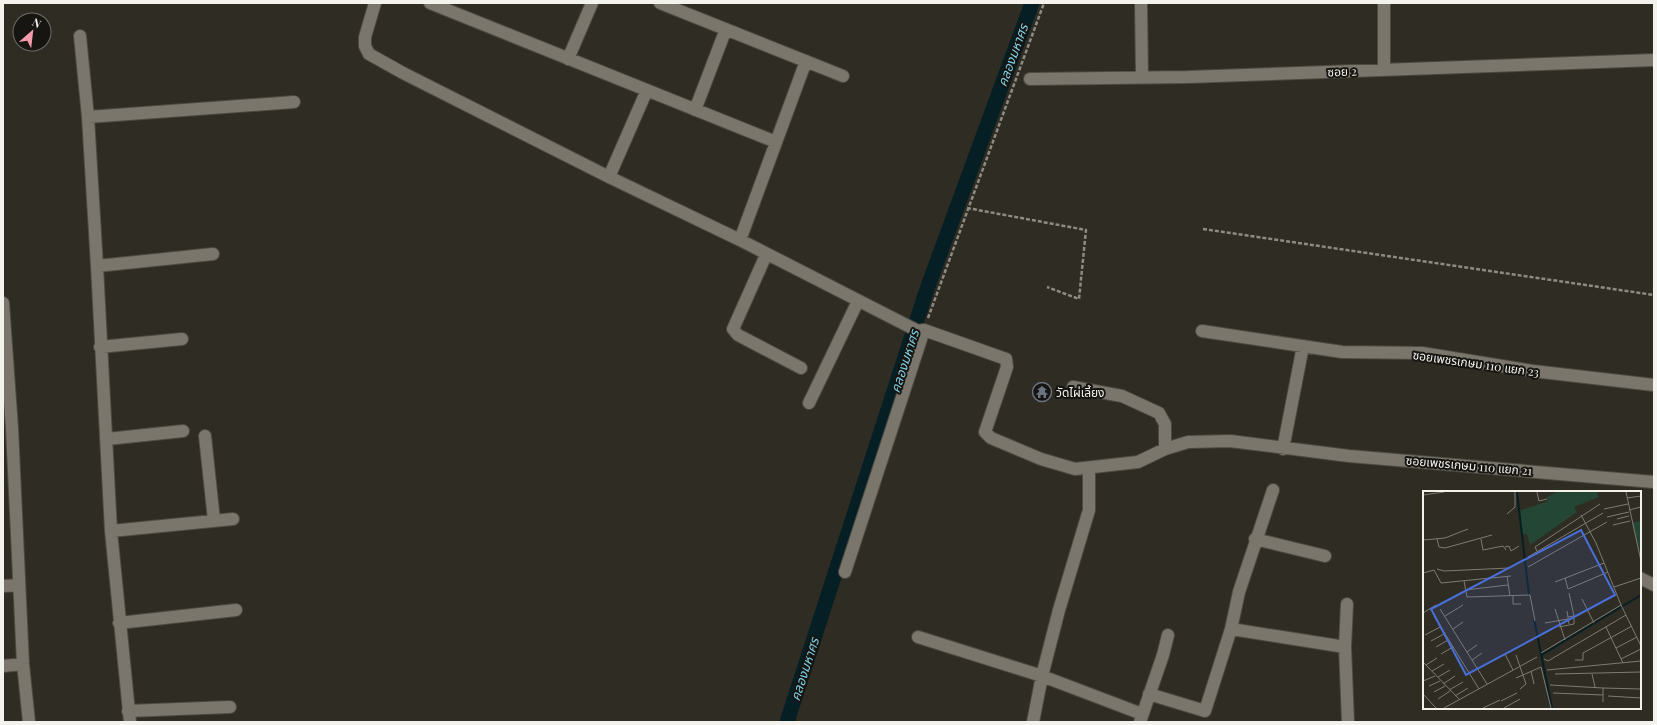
<svg xmlns="http://www.w3.org/2000/svg" width="1657" height="725" font-family="'Playfair Display','Noto Sans Thai',serif">
<style>
.lines{fill:none;stroke-linecap:round;stroke-linejoin:round}
.canal{stroke:#061f25;stroke-width:15}
.minor-casing{stroke:#4c4a42;stroke-width:14}
.path{stroke:#8e8b84;stroke-width:2.5;stroke-dasharray:4 2;stroke-linecap:butt}
.minor{stroke:#7a766c;stroke-width:12}
.labels{text-anchor:middle;dominant-baseline:central;stroke-width:4;stroke-linejoin:round;paint-order:stroke}
.street-label{font-size:12px;fill:#f4f2ec;stroke:#161511}
.poi-label{font-size:12px;fill:#f4f2ec;stroke:#161511;text-anchor:start}
.water-label{font-size:13px;font-style:italic;fill:#7fd0e6;stroke:#161511}
.inset-river{fill:none;stroke:#061f25;stroke-width:2}
.inset-road{fill:none;stroke:#7e7b73;stroke-width:1}
.view{fill:#486fdc;fill-opacity:0.15;stroke:#486fdc;stroke-width:2}
.inset-edge{fill:none;stroke:#f4f2ec;stroke-width:2}
</style>
<rect width="100%" height="100%" fill="#2f2c23"/>
<g class="lines">
<path class="canal" d="M 787,722 L 927,289 L 1032,3"/>
<g class="minor-casing">
<path id="minor" d="M 375,3 L 365,37 L 365,46 L 369,54 L 403,73 L 609,177 L 740,240 L 918,331 L 924,330 L 1006,359 L 1007,367 L 985,432 L 991,438 L 1041,459 L 1075,469 L 1138,462 L 1165,449 L 1188,442 L 1230,441 L 1349,456 L 1654,482
M 430,3 L 776,142
M 660,3 L 843,76
M 1141,3 L 1142,77
M 1384,3 L 1384,69
M 80,36 L 88,117 L 97,266 L 111,531 L 130,722
M 568,59 L 592,3
M 1030,79 L 1188,77 L 1654,60
M 695,110 L 726,29
M 88,117 L 294,102
M 609,177 L 647,90
M 740,240 L 806,61
M 766,255 L 733,329 L 738,335 L 801,368
M 97,266 L 213,254
M 3,303 L 12,428 L 23,664 L 29,722
M 1202,331 L 1342,352 L 1422,353 L 1533,371 L 1654,385
M 100,347 L 182,339
M 1073,387 L 1122,396 L 1159,413 L 1165,424 L 1165,449
M 809,403 L 858,301
M 205,436 L 214,520
M 107,439 L 183,431
M 1283,449 L 1303,346
M 111,531 L 233,519
M 1255,539 L 1325,556
M 845,572 L 924,330
M 1640,578 L 1654,585
M 3,586 L 19,585
M 1347,604 L 1345,647 L 1348,722
M 119,623 L 236,610
M 1231,629 L 1345,647
M 918,637 L 1042,676 L 1142,714
M 3,666 L 23,664
M 1149,694 L 1205,711 L 1231,629 L 1239,592 L 1273,490
M 128,711 L 230,707
M 1033,722 L 1042,676 L 1059,610 L 1089,510 L 1089,468
M 1140,722 L 1163,655 L 1168,635"/>
</g>
<path class="path" d="M 967,208 L 1086,230 L 1079,299 L 1047,287
M 1203,229 L 1654,295
M 928,318 L 1044,3"/>
<use href="#minor" class="minor"/>
</g>
<defs>
<g id="temple-ring" transform="scale(1)"><circle r="9.5" fill="#161511" stroke="#6b7280" stroke-width="1.5"/><path d="M0-6L5-2H3V0L6.5 2.5H4V6H1.5V3h-3V6H-4V2.5H-6.5L-3 0V-2H-5Z" fill="#6b7280"/></g>
</defs>
<g fill-rule="evenodd">
<use href="#temple-ring" x="1042" y="392"/>
</g>
<g class="labels">
<g class="street-label">
<text transform="translate(1342 71) rotate(-2)">ซอย 2</text>
<text transform="translate(1476 363) rotate(8)">ซอยเพชรเกษม 110 แยก 23</text>
<text transform="translate(1469 465) rotate(5)">ซอยเพชรเกษม 110 แยก 21</text>
</g>
<g class="poi-label">
<text x="1056" y="392">วัดไผ่เลี้ยง</text>
</g>
<g class="water-label">
<text transform="translate(1012 55) rotate(-70)">คลองมหาศร</text>
<text transform="translate(904 361) rotate(-72)">คลองมหาศร</text>
<text transform="translate(804 669) rotate(-72)">คลองมหาศร</text>
</g>
</g>
<g transform="translate(1423 491)">
<rect width="218" height="218" fill="#2f2c23"/>
<path d="M 134,1 L 174,1 L 176,6 L 151,16 L 154,21 L 107,54 L 104,43 L 99,44 L 96,20 L 125,10 L 124,6 Z" fill="#244634"/>
<path d="M 218,30 L 218,63 L 209,32 Z" fill="#244634"/>
<path class="inset-river" d="M 94,1 L 106,104M 111,128 L 129,217M 117,165 L 218,104"/>
<path class="inset-road" d="M 114,1 L 116,10 L 124,8M 203,1 L 218,70M 0,4 L 21,1M 204,7 L 218,5M 181,18 L 205,13M 206,19 L 218,16M 84,23 L 92,16 L 92,1M 158,24 L 173,52 L 198,114 L 218,155M 184,26 L 206,21M 194,28 L 206,25M 190,34 L 207,30M 14,48 L 16,56 L 22,57 L 69,44M 58,48 L 60,59 L 80,55 L 83,59M 0,49 L 22,47 L 45,38M 82,56 L 86,55 L 88,60 L 96,55M 114,60 L 112,56 L 177,13M 105,66 L 180,22M 105,76 L 184,31M 14,78 L 21,80 L 86,77M 0,82 L 11,79 L 18,92 L 88,85M 84,85 L 87,105M 142,87 L 145,98 L 185,81M 41,90 L 44,106 L 107,104 L 112,130M 132,91 L 181,72M 191,96 L 218,87M 42,99 L 85,94M 90,105 L 90,113 L 98,113M 159,108 L 171,132M 17,118 L 64,193M 132,118 L 142,149M 144,120 L 146,133M 0,122 L 13,114M 11,125 L 56,198M 22,125 L 40,114M 145,126 L 151,125 L 146,102M 122,132 L 145,128M 136,136 L 151,133 L 151,125M 183,136 L 200,172M 30,138 L 40,131M 2,144 L 17,136M 8,150 L 21,143M 13,156 L 25,149M 193,157 L 214,146M 44,161 L 54,154M 118,162 L 198,114M 18,163 L 30,156M 82,163 L 90,179M 93,164 L 103,193 L 97,198M 121,168 L 125,170 L 203,124M 198,168 L 218,158M 49,169 L 59,162M 152,169 L 160,169 L 160,162 L 209,135M 0,171 L 37,209M 3,174 L 14,167M 124,179 L 218,170M 9,180 L 21,173M 108,180 L 111,193M 132,183 L 218,181M 169,183 L 172,196M 15,186 L 27,179M 93,187 L 118,176 L 128,217M 0,190 L 12,185M 20,193 L 32,185M 127,194 L 180,197M 6,195 L 17,190M 26,199 L 40,191M 11,201 L 22,195M 130,202 L 180,204M 0,203 L 13,217M 32,205 L 45,197M 185,205 L 218,207M 15,208 L 27,200M 78,210 L 94,202M 180,211 L 180,197 L 218,198M 21,217 L 114,166M 60,217 L 77,209M 81,217 L 97,208"/>
<path class="view" d="M 158,39 L 192,104 L 43,184 L 8,118 Z"/>
<rect width="218" height="218" class="inset-edge"/>
</g>
<rect width="1657" height="725" fill="none" stroke="#f4f2ec" stroke-width="8"/>
<g transform="translate(32 32) rotate(28)"><circle r="19" fill="#161511" stroke="#6f6d69"/>
<path d="M0-3L7 15L0 10L-7 15Z" fill="#f39aac"/>
<text y="-6" font-size="11" font-weight="bold" text-anchor="middle" fill="#f4f2ec">N</text>
</g>
</svg>
